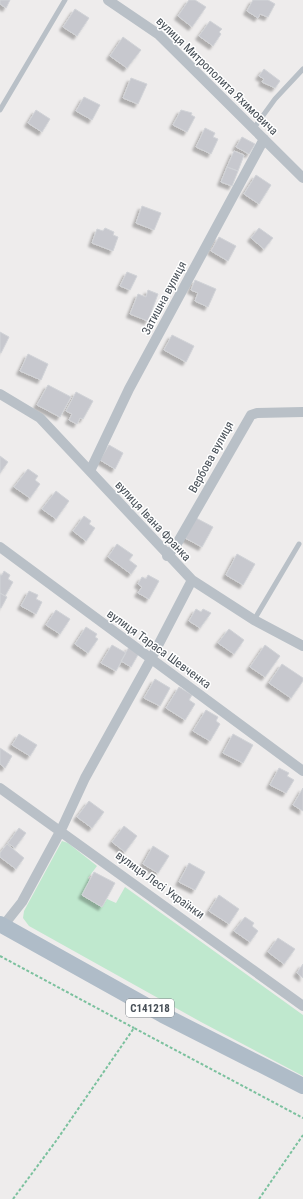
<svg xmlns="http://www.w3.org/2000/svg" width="303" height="1199" font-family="'Roboto Condensed',sans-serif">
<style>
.green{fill:#bfe8ce}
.building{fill:#c7c8ce;stroke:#d1d3d7;filter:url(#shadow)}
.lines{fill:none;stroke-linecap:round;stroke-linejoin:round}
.path{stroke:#7bc19e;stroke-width:2;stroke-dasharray:3 2;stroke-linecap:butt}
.service{stroke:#b9c0c7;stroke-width:5}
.minor{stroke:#b9c0c7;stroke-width:10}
.primary{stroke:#afbcc8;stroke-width:16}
.labels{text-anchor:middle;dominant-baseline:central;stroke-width:3;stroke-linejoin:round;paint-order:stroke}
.shield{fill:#fff;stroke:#7e8489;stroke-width:1}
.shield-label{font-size:11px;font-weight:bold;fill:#474f57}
.street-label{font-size:12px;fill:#474f57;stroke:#fff}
</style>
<defs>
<filter id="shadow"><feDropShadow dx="-3.5" dy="3.5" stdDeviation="1" flood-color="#0004"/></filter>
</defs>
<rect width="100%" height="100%" fill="#eeecec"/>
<path class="green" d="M 62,841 L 68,843 L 97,866 L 88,878 L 90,880 L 82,896 L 102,907 L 107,899 L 116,903 L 125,887 L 303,1015 L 303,1076 L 201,1022 L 29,926 L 23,918 L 24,911 Z"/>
<path class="building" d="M 0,0 L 10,0 L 6,8 L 0,4 Z
M 189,0 L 195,0 L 206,7 L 192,27 L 178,16 Z
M 253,0 L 268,0 L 275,4 L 268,17 L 260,14 L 258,18 L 247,11 Z
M 75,9 L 89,18 L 77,36 L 63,27 Z
M 210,21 L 222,29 L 219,32 L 221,34 L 213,46 L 199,36 Z
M 123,37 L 141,50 L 127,68 L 110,56 Z
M 264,69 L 280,81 L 275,88 L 262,82 L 264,79 L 259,76 Z
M 131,78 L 147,84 L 138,104 L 123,98 Z
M 84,97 L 100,105 L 92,120 L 76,111 Z
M 36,110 L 50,119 L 42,132 L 28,123 Z
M 181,110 L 192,113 L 191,115 L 195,117 L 187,132 L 173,125 Z
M 205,128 L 215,133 L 213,137 L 218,139 L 211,154 L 196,147 Z
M 242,137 L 255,144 L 249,154 L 236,147 Z
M 234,151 L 244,155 L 238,171 L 227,167 Z
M 227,167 L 238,171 L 232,186 L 221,182 Z
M 256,175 L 271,185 L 259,204 L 244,194 Z
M 142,206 L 161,213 L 154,230 L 136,223 Z
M 105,228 L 114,232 L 113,235 L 118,237 L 113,251 L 92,243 L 97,229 L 103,231 Z
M 259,228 L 273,238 L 264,249 L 251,238 Z
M 219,237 L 236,246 L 228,261 L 211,251 Z
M 127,272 L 137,276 L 130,290 L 120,286 Z
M 195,280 L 216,289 L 208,307 L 195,301 L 198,293 L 191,290 Z
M 148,290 L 158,294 L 148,321 L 130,314 L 138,294 L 146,297 Z
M 0,332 L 9,337 L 1,353 L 0,352 Z
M 172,335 L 194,346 L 186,362 L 164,350 Z
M 28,354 L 48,364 L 41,380 L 20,371 Z
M 48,385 L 71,397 L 60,417 L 37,405 Z
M 76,392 L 93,401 L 83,419 L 80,418 L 77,424 L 69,420 L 72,414 L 66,411 Z
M 109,445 L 123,453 L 115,469 L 100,460 Z
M 0,456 L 8,462 L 0,473 Z
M 28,469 L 38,476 L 35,480 L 40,484 L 30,498 L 14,487 Z
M 56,491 L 69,501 L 56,519 L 42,509 Z
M 84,516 L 91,521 L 89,524 L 95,528 L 86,541 L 73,531 Z
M 196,518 L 213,527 L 202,547 L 185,538 Z
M 117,544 L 133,555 L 129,560 L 137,566 L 131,574 L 108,557 Z
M 237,554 L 255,564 L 243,585 L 226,575 Z
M 4,571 L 10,575 L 8,579 L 13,582 L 5,596 L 0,593 L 0,575 L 2,575 Z
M 148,575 L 159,581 L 149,599 L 138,593 L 142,587 L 138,584 L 142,577 L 146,579 Z
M 29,591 L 38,595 L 36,599 L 42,602 L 36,614 L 21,606 Z
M 0,593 L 7,597 L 1,608 L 0,608 Z
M 196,609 L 201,612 L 203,609 L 211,613 L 200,628 L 189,621 Z
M 56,610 L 70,619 L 60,634 L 46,625 Z
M 86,627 L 97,634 L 95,637 L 98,639 L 88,653 L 75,644 Z
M 229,629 L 244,640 L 234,654 L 218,643 Z
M 112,645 L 126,653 L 116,671 L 101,663 Z
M 265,645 L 280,656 L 265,677 L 250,667 Z
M 129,647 L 139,653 L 131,667 L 121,661 Z
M 282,664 L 303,678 L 303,681 L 291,698 L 269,683 Z
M 155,679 L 170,688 L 160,706 L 144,698 Z
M 179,687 L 192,695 L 189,700 L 195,704 L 185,720 L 166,708 Z
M 206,710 L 218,717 L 216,721 L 220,724 L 210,741 L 193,731 Z
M 19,734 L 37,745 L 30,756 L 12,745 Z
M 233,734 L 253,745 L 243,763 L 223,753 Z
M 0,748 L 12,756 L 5,768 L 0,764 Z
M 279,768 L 289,773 L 287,776 L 294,780 L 286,793 L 270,785 Z
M 303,788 L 303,811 L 293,805 Z
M 89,801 L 104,812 L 92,828 L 77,817 Z
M 124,826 L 137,836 L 125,852 L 112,842 Z
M 19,828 L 26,833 L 15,848 L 8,843 Z
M 7,844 L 24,858 L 16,869 L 0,857 L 0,853 Z
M 153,846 L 169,856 L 158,873 L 143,864 Z
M 189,863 L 205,872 L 195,890 L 179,882 Z
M 94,872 L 115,883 L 102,907 L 82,895 Z
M 219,895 L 239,909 L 229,924 L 209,911 Z
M 245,917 L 254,923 L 252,926 L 258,931 L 250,942 L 234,931 Z
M 278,938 L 295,949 L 284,964 L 268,952 Z
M 303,964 L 303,978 L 297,973 Z"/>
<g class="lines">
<path class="path" d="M 0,956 L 134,1028
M 13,1199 L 56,1141 L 134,1028 L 303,1118
M 259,1199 L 303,1135"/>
<path class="service" d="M 0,110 L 65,0
M 254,128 L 275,99 L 303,69
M 254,620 L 299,544"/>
<path class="minor" d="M 108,0 L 158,34 L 303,178
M 0,394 L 40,418 L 192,580 L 254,620 L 303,646
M 90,471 L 129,389 L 264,139
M 0,547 L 303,771
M 167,556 L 175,547 L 251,415 L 257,413 L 303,412
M 0,788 L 303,1006
M 3,926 L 22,902 L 61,830 L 85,778 L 151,659 L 192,580"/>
<path class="primary" d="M 0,924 L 163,1015 L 303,1086"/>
</g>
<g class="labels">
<rect class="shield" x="126" y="999" width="48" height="18" rx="3"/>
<g class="shield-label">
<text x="150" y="1008">С141218</text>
</g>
<g class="street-label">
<text transform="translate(217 76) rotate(44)">вулиця Митрополита Яхимовича</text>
<text transform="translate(164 298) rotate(-62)">Затишна вулиця</text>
<text transform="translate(211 457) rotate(-61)">Вербова вулиця</text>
<text transform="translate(153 521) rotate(47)">вулиця Івана Франка</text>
<text transform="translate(159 649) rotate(36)">вулиця Тараса Шевченка</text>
<text transform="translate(160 885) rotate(36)">вулиця Лесі Українки</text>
</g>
</g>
</svg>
